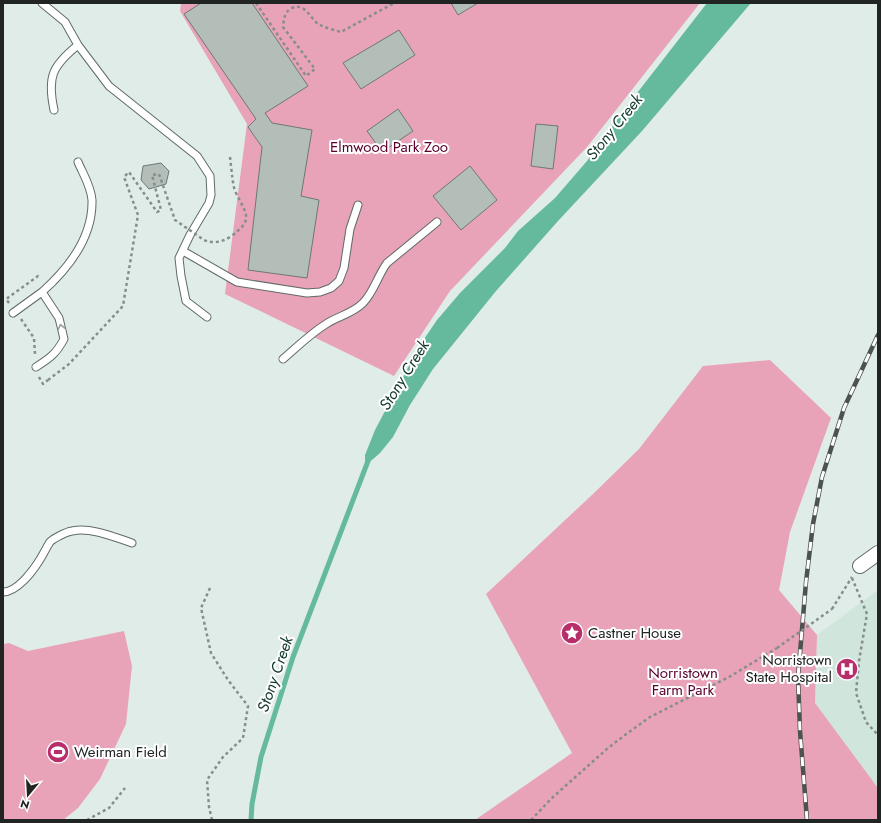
<svg xmlns="http://www.w3.org/2000/svg" width="881" height="823" font-family="Jost,sans-serif">
<style>
.built{fill:#d0e5dc}
.green{fill:#e8a3b9}
.water{fill:#65ba9d}
.lines{fill:none;stroke-linecap:round;stroke-linejoin:round}
.stream{stroke:#65ba9d;stroke-width:5}
.building{fill:#b3beb9;stroke:#6e7874}
.service-casing{stroke:#606b66;stroke-width:9}
.minor-casing{stroke:#606b66;stroke-width:16}
.path{stroke:#868e8b;stroke-width:2.5;stroke-dasharray:3 3;stroke-linecap:butt}
.service{stroke:#fff;stroke-width:7}
.minor{stroke:#fff;stroke-width:14}
.rail-casing{stroke:#4c5250;stroke-width:4.5}
.rail{stroke:#fff;stroke-width:3;stroke-dasharray:9;stroke-linecap:butt}
.path-bridge{stroke:#868e8b;stroke-width:2.5;stroke-dasharray:3 3;stroke-linecap:butt}
.oneway{stroke:#9b9c9c}
.labels{text-anchor:middle;dominant-baseline:central;stroke-width:4;stroke-linejoin:round;paint-order:stroke}
.park-label{font-size:15px;fill:#59002c;stroke:#fff}
.poi-label{font-size:15px;fill:#202423;stroke:#fff;text-anchor:start}
.water-label{font-size:16px;font-style:italic;fill:#133a2e;stroke:#fff}
</style>
<rect width="100%" height="100%" fill="#e0ece7"/>
<path class="built" d="M 878,590 L 878,788 L 815,703 L 817,635 Z"/>
<path class="green" d="M 181,3 L 700,3 L 587,147 L 450,291 L 394,376 L 225,294 L 247,124 L 180,11 Z
M 770,360 L 831,418 L 790,532 L 779,590 L 817,635 L 815,703 L 878,788 L 878,820 L 475,820 L 572,753 L 486,594 L 593,494 L 639,449 L 703,366 Z
M 124,631 L 132,666 L 126,724 L 100,779 L 78,808 L 63,820 L 3,820 L 3,644 L 9,643 L 28,651 Z"/>
<path class="water" d="M 707,3 L 751,3 L 642,131 L 558,221 L 496,291 L 433,369 L 410,405 L 393,437 L 380,453 L 365,466 L 365,455 L 375,430 L 420,345 L 437,320 L 460,293 L 505,248 L 518,231 L 555,198 L 587,161 L 627,106 Z"/>
<g class="lines">
<path class="stream" d="M 251,820 L 252,804 L 261,757 L 293,657 L 368,461"/>
</g>
<path class="building" d="M 201,3 L 252,3 L 308,86 L 265,113 L 272,123 L 312,130 L 301,196 L 319,200 L 307,278 L 248,270 L 262,147 L 248,127 L 256,119 L 184,14 Z
M 451,3 L 478,3 L 458,15 Z
M 399,30 L 415,55 L 361,89 L 343,63 Z
M 398,109 L 413,131 L 382,152 L 367,131 Z
M 536,124 L 558,126 L 553,169 L 531,166 Z
M 161,163 L 169,171 L 166,184 L 149,189 L 141,180 L 143,166 Z
M 470,166 L 497,200 L 461,230 L 433,196 Z"/>
<g class="lines">
<g class="service-casing">
<path id="service" d="M 42,3 L 65,22 L 78,45 L 109,86 L 197,156 L 210,176 L 211,195 L 209,203 L 190,235 L 179,258 L 181,276 L 186,301 L 207,317
M 54,110 C 47,77 52,66 78,45
M 183,251 L 237,282 L 307,293 L 320,292 L 331,288 L 339,281 L 344,268 L 350,229 L 358,205
M 42,292 C 69,268 93,237 92,200 C 91,186 83,174 78,162
M 13,313 L 42,292 L 59,318 L 64,339 C 56,354 50,358 36,367
M 283,359 C 297,347 310,334 326,324 C 338,316 352,314 363,303 C 374,292 378,275 387,263 L 437,222
M 3,592 C 17,592 32,572 39,561 C 43,555 46,548 50,542 C 54,538 66,532 72,531 C 91,527 114,537 132,543"/>
</g>
<g class="minor-casing">
<path id="minor" d="M 860,566 L 878,553"/>
</g>
<path class="path" d="M 256,3 L 306,76 L 315,69 L 283,27 C 284,19 284,12 292,8 C 306,2 310,20 320,25 C 326,28 334,30 341,32 L 394,3
M 230,157 L 232,175
M 9,303 L 6,299 L 38,276 L 41,277
M 21,319 L 34,338 L 35,354
M 39,377 L 43,384 L 48,380
M 852,578 L 867,614 L 859,661 L 856,693 L 866,722 L 878,735
M 210,588 L 201,608 L 211,653 L 228,680 L 248,706 L 243,738 L 223,757 L 207,780 L 209,807 L 212,820
M 832,609 L 852,577
M 87,820 L 109,808 L 125,788
M 531,820 L 553,797 L 608,748 L 629,732 L 650,717 L 729,677 L 777,648"/>
<use href="#service" class="service"/>
<use href="#minor" class="minor"/>
<g class="rail-casing">
<path id="rail" d="M 807,820 L 800,731 L 798,677 L 806,582 L 813,524 L 822,477 L 844,408 L 878,335"/>
</g>
<use href="#rail" class="rail"/>
<path class="path-bridge" d="M 48,380 L 69,364 L 123,306 L 138,215 L 124,177 L 129,172 L 157,212 L 161,210 L 152,175 L 159,174 L 175,220 L 204,240 C 213,244 222,242 230,237 C 254,220 247,215 236,193 C 233,187 233,181 232,175
M 777,648 L 832,609"/>
</g>
<defs><path id="oneway-chevron" d="M-2-3.5L2.5 0L-2 3.5" fill="none" stroke-width="1.6" stroke-linecap="round" stroke-linejoin="round"/></defs>
<use class="oneway" href="#oneway-chevron" transform="translate(61 327) rotate(-103)"/>
<defs>
<g id="sight-disc" transform="scale(1.15)"><circle r="9.5" fill="#b82e6a" stroke="#fff"/><path d="M0-6L1.8-2.2L6-1.7L2.9 1.2L3.7 5.4L0 3.3L-3.7 5.4L-2.9 1.2L-6-1.7L-1.8-2.2Z" fill="#fff"/></g>
<g id="hospital-disc" transform="scale(1.15)"><circle r="9.5" fill="#b82e6a" stroke="#fff"/><path d="M-5-5h3v3.5h4V-5h3V5h-3V1.5h-4V5h-3Z" fill="#fff"/></g>
<g id="stadium-disc" transform="scale(1.15)"><circle r="9.5" fill="#b82e6a" stroke="#fff"/><path d="M0-5a6.5 5 0 1 0 0 10a6.5 5 0 1 0 0-10ZM-3.5-1.8h7v3.6h-7Z" fill="#fff"/></g>
</defs>
<g fill-rule="evenodd">
<use href="#sight-disc" x="572" y="633"/>
<use href="#hospital-disc" x="847" y="669"/>
<use href="#stadium-disc" x="58" y="752"/>
</g>
<g class="labels">
<g class="park-label">
<text x="389" y="147">Elmwood Park Zoo</text>
<text x="683" y="673">Norristown<tspan x="683" dy="17">Farm Park</tspan></text>
</g>
<g class="poi-label">
<text x="588" y="633">Castner House</text>
<text x="832" y="660" text-anchor="end">Norristown<tspan x="832" dy="17">State Hospital</tspan></text>
<text x="74" y="752">Weirman Field</text>
</g>
<g class="water-label">
<text transform="translate(614 127) rotate(-51)">Stony Creek</text>
<text transform="translate(404 375) rotate(-58)">Stony Creek</text>
<text transform="translate(275 674) rotate(-71)">Stony Creek</text>
</g>
</g>
<rect width="881" height="823" fill="none" stroke="#202423" stroke-width="8"/>
<g transform="translate(28 795) rotate(198)" stroke="#ffffff" stroke-width="3" paint-order="stroke">
<path d="M0-3L7 15L0 10L-7 15Z" fill="#202423"/>
<text y="-6" font-size="11" font-weight="bold" text-anchor="middle" fill="#202423">N</text>
</g>
</svg>
